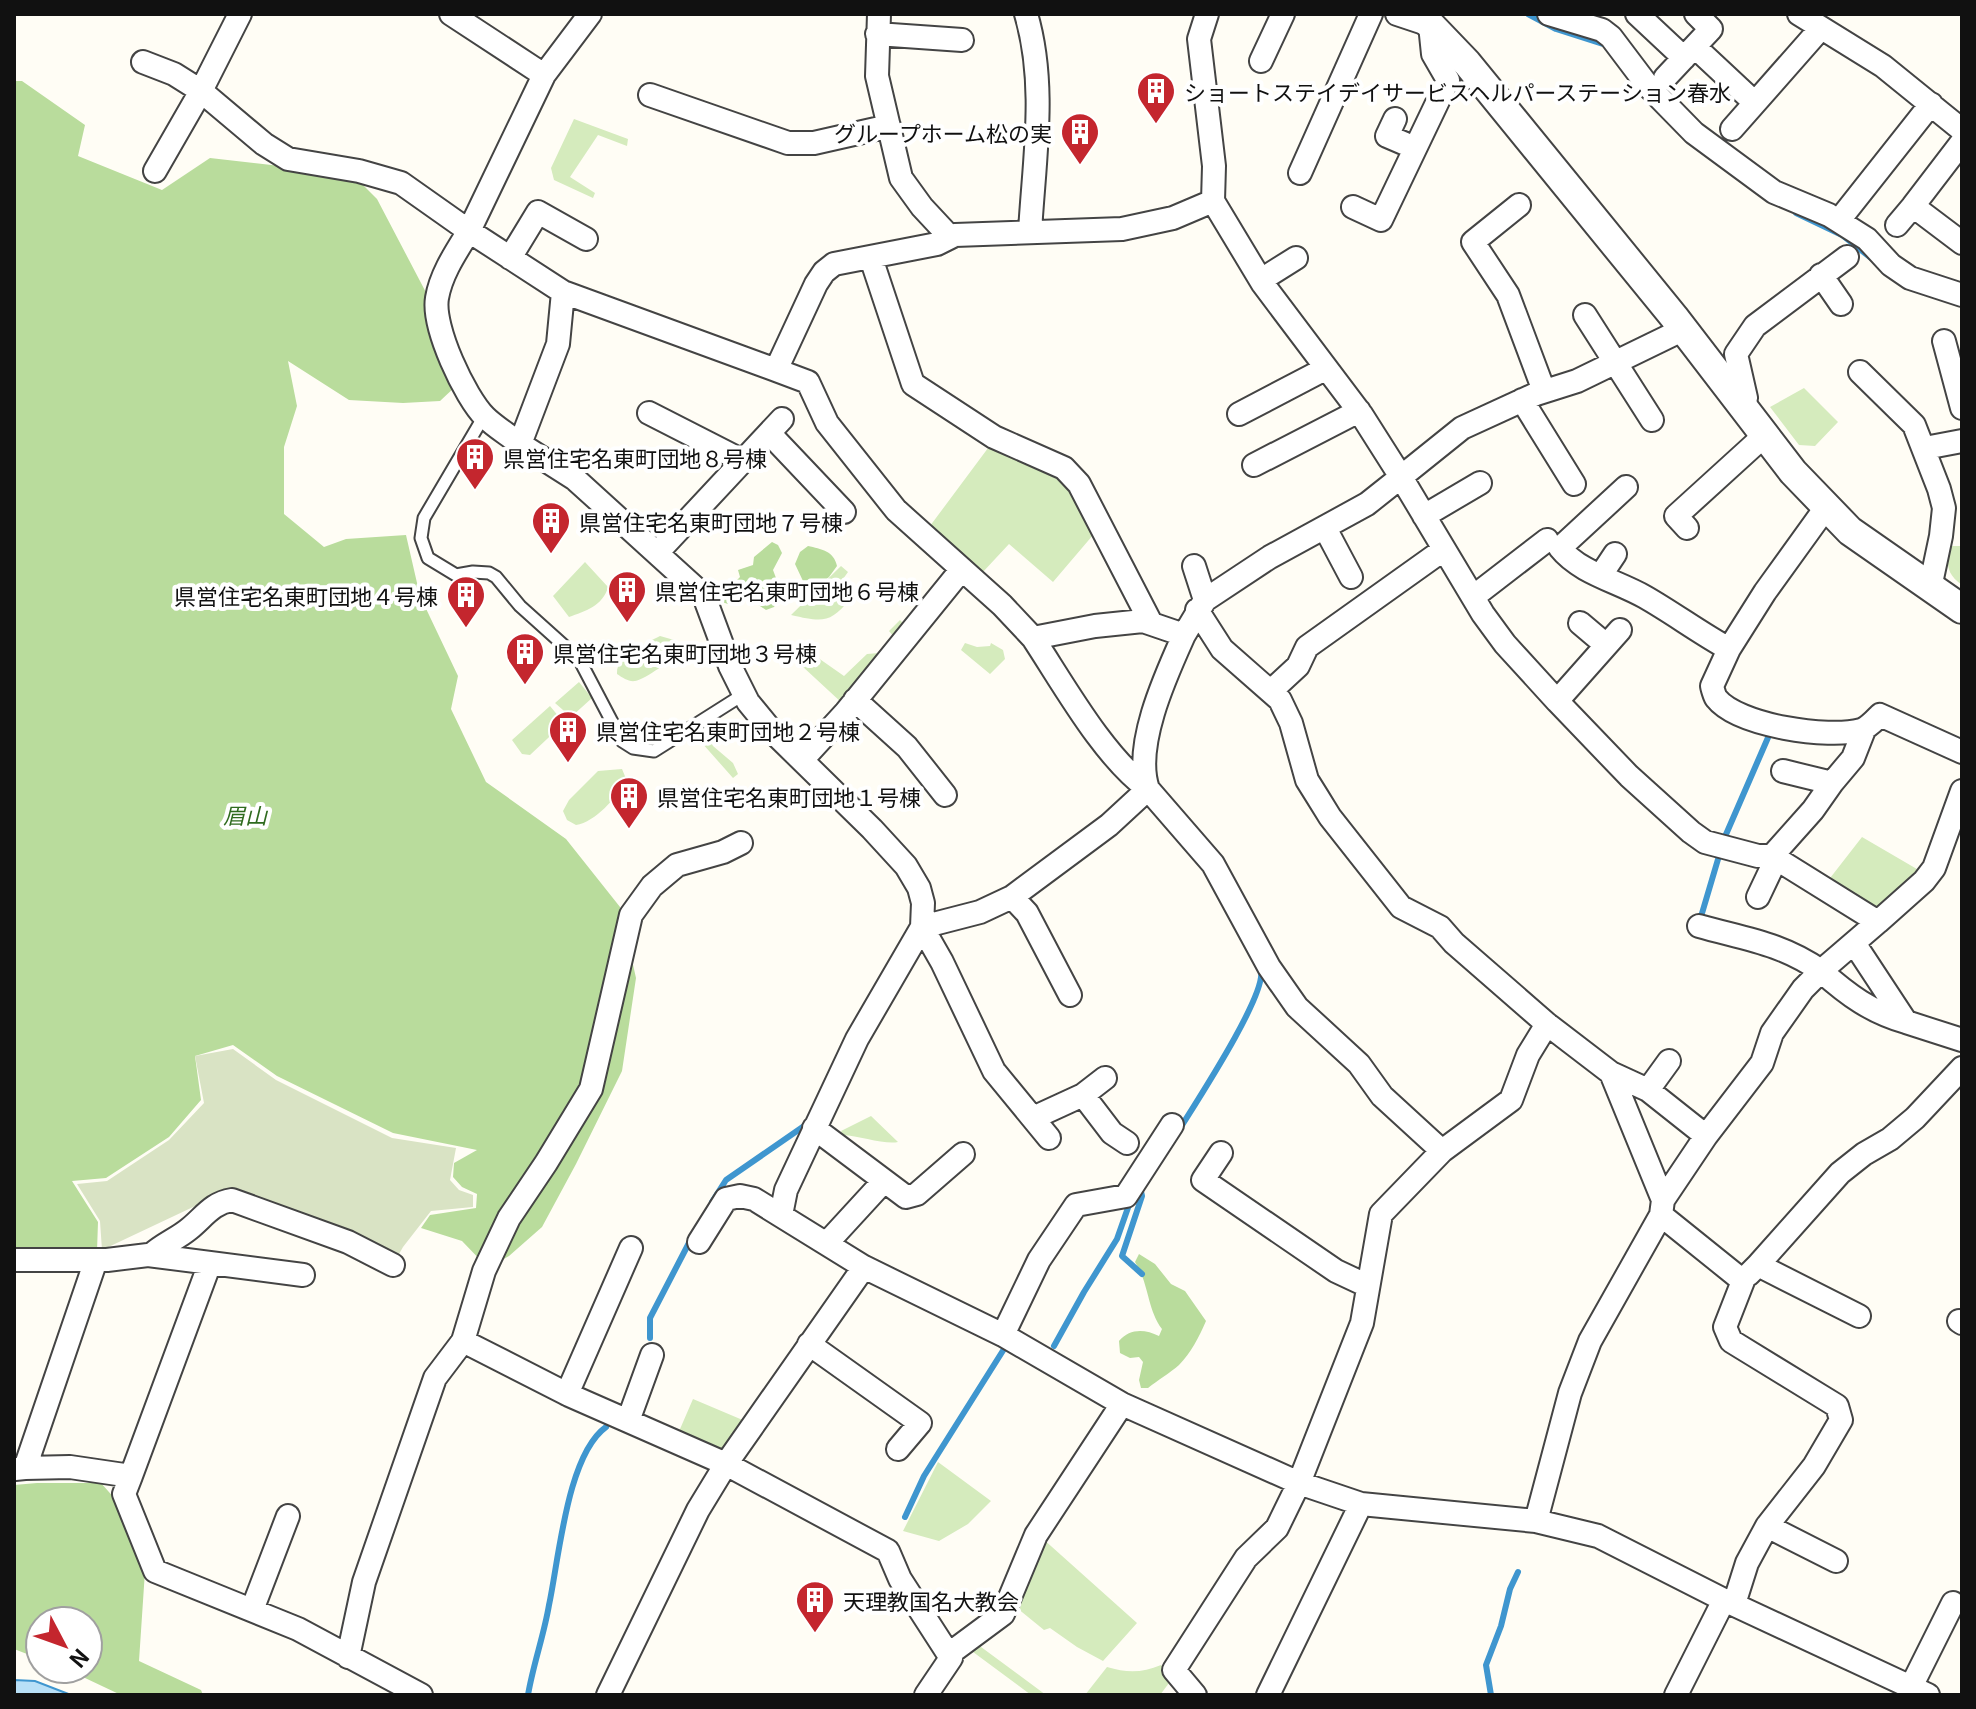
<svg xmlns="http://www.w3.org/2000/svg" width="1976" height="1709" font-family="Georgia,'Noto Sans JP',serif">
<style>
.green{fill:#d5ebbd}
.forest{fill:#b9dc9c}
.cemetery{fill:#d9e3c4}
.water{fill:#b9e0f7;stroke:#3f96cf;stroke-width:2}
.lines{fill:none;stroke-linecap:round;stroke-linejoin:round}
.stream{stroke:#3f96cf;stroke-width:6}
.service-casing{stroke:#444;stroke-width:15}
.minor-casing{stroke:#444;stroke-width:26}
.tertiary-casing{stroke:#444;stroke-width:32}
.service{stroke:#fff;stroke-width:11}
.minor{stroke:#fff;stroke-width:22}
.tertiary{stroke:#fff;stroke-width:28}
.labels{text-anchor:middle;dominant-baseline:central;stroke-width:8;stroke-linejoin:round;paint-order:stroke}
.poi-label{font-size:22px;fill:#111;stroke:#fff;text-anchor:start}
.park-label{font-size:22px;font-style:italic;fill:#2f6b1f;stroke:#fff}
</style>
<rect width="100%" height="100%" fill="#fffdf5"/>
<path class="green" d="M 574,119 L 628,139 L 627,146 L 598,135 L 570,177 L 595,193 L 593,198 L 554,180 L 551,168 Z
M 1804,388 L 1838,422 L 1815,446 L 1799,445 L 1770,407 Z
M 994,440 L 1059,469 L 1099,528 L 1053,582 L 1009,544 L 982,573 L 930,526 Z
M 1948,546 L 1962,546 L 1962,585 C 1946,574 1947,564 1948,546 Z
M 585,562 L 608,587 C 603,606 585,611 569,617 L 553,596 Z
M 841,566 L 848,572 L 838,586 L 850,599 C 830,624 822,622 791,615 Z
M 900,620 L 907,627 L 842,703 L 802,666 L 814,655 L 844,676 L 867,654 L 879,653 L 894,637 L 889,631 Z
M 660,636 L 674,640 L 678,651 C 672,660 646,679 635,681 C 629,682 623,678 617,674 C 616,654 645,644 660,636 Z
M 965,643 L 977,647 L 990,646 L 991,643 L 1003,650 L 1005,659 L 990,674 L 961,650 Z
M 579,682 L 592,698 L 571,717 L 555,703 Z
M 550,706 L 564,723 L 530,755 L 522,754 L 512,740 Z
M 703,728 L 713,746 L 733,763 L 738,774 L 733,778 L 694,734 Z
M 622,769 L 627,781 C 616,797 596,822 576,825 L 567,820 L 563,811 L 569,800 L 598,771 Z
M 1862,837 L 1922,872 L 1879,913 L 1827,882 Z
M 871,1116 L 898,1142 C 886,1145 859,1136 843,1135 L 841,1131 Z
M 693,1399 L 745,1421 L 725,1453 L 677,1436 Z
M 938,1462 L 991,1501 L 968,1524 L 939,1541 L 903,1531 Z
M 1042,1538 L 1137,1623 L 1103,1661 L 1077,1647 L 1050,1628 L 1044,1630 L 1017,1608 Z
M 977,1644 L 1046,1695 L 1031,1695 L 969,1649 Z
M 1161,1665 L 1172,1679 L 1160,1695 L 1085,1695 L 1107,1667 C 1127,1673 1142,1673 1161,1665 Z"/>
<path class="forest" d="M 14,81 L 22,81 L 85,125 L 78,156 L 162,190 L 210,158 L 306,169 L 361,183 L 377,199 L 431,302 L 456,386 L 440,401 L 403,403 L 349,400 L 288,361 L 297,406 L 284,447 L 284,514 L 324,547 L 346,539 L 406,535 L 420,596 L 458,676 L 451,709 L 486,782 L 566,839 L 620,907 L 636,978 L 622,1071 L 576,1164 L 542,1227 L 509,1256 L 488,1268 L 462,1241 L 421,1228 L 430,1215 L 476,1208 L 477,1194 L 462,1187 L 453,1177 L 454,1163 L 477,1150 L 393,1133 L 277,1076 L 233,1045 L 195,1056 L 201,1100 L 169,1137 L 106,1178 L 72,1181 L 98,1222 L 97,1251 L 14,1249 Z
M 772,542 L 778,545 L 782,553 L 773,570 L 782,594 L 774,607 L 766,610 L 757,604 L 751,593 L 745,591 L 728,604 L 716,600 L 708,589 L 714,585 L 728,589 L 740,577 L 738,570 L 753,565 L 754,557 Z
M 808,546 C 821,549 834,551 837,566 L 829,577 L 809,593 L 800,586 L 803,581 L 795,564 L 800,552 Z
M 1139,1254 L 1155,1264 L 1171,1284 L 1185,1291 L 1206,1321 C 1199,1337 1191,1353 1179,1365 C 1170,1373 1158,1380 1148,1388 L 1141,1388 L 1139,1380 L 1143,1362 L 1139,1357 L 1130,1358 L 1120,1353 L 1119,1341 C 1130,1328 1145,1329 1159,1336 L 1162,1329 C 1147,1309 1149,1283 1135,1262 Z
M 37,1483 L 101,1483 L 116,1500 L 145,1571 L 139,1661 L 201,1690 L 203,1695 L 121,1695 L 66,1669 L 88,1669 L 88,1621 L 40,1621 L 40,1659 L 14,1649 L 14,1485 Z"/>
<path class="cemetery" d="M 233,1049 L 276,1080 L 392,1138 L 456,1148 L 450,1180 L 459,1190 L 473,1195 L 473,1207 L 431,1211 L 403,1247 L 394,1263 L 227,1191 L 102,1250 L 100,1221 L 77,1184 L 107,1181 L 169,1140 L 204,1103 L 195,1056 Z"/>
<path class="water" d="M 14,1680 L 35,1681 L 71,1695 L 14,1695 Z"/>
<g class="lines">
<path class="stream" d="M 1528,14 L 1556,29 L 1606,45
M 1796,213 L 1842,235 L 1871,258
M 1700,920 L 1724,839 L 1770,733
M 1179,1130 C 1195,1104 1266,996 1261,971
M 1140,1187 L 1142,1196 L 1122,1256 L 1142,1274
M 712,1202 L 726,1180 L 807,1124
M 650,1338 L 650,1318 L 691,1239
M 1054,1346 L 1084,1292 L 1117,1239 L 1130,1202
M 905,1517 L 924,1476 L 1004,1349
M 528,1695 C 533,1665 544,1635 549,1605 C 559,1559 567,1455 606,1427
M 1491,1695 L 1486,1665 L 1501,1626 L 1510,1589 L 1518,1572"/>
<g class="service-casing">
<path id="service" d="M 484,416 L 424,518 L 421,538 L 428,558 L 456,575 L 473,572 L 489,573 L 496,577 L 520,606 L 579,659 L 622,741 L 633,748 L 654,751 L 744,694"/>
</g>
<g class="minor-casing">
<path id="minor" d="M 240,14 L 201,91 L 264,144 L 288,159 L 359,171 L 401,183 L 469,231 L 544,75
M 451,14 L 544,75 L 590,14
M 879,14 L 877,76 L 901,178 L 922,207 L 950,237
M 1026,14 C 1047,85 1034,160 1030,232
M 1549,14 L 1602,30 L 1611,37 L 1648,86 L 1694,133 L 1774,192 L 1829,215 L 1867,239 L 1891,265 L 1910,278 L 1962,295
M 1637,14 L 1684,58
M 1799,14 L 1883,66 L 1962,130
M 877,34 L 962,40
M 1695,47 L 1755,103
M 1261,61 L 1283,14
M 143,62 L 174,74 L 201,91 L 155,171
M 1665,78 L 1711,29 L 1696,14
M 650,95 L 788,143 L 814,143 L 889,126
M 1395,119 L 1387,136 L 1415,148
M 1732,129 L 1821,28
M 1962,142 L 1913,206 L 1962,243
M 1300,173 L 1371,14
M 1519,205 L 1473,242 L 1508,295 L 1544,391
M 1353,207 L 1381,220 L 1448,80 L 1433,54 L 1430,25 L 1397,14
M 1844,214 L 1931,104
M 1897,225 L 1913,206
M 469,231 L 563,292 L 558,344 L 520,444 C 509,435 495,427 485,417 C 465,397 432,327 437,298 C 441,274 456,252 469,231 Z
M 510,258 L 538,212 L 586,239
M 871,258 L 913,384 L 994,437 L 1064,468 L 1079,484 L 1151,623
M 1821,275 L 1841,304
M 1261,280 L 1296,258
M 563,292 L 776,370 L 816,284 L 824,272 L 834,264 L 937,244 L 955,235 L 1122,229 L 1173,218 L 1213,201 L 1214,166 L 1199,39 L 1207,14
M 1585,315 L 1652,420
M 1944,341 L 1962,408
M 776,370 L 808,382 L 827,423 L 896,510 L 1002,605 L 1033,638 L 1095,626 L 1143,621 L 1184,635 L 1205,600 L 1194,566
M 1860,372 L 1914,425 L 1939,489 L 1944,508 L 1941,536 L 1930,588
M 1522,400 L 1574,484
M 1741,404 L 1746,398 L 1736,354 L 1755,326 L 1847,257
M 649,413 L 743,461
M 1239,414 L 1325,369
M 769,433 L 844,512
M 520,444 L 575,479 L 704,596 L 730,666 L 748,702 L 771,730 L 872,829 L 906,866 L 919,888 L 923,903 L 922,927 L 980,912 L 1012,897 L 1109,825 L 1148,789 C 1103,756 1064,685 1033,638
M 1925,448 L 1962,441
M 1254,465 L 1359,411
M 1626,487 L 1560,548 C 1580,573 1617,581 1645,597 C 1673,613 1700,633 1729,649 L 1765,592 L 1827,506
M 1424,516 L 1480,483
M 1325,528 L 1351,577
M 1687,528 L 1676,516 L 1765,435
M 657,553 L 782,419
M 1601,575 L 1615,554
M 1473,597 L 1547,540
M 1205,600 L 1270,557 L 1367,504 L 1401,477 L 1361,414 L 1263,284 L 1213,201
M 1197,610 L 1222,649 L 1280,700 L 1291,723 L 1307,780 L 1317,796 L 1330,817 L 1401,907 L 1440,927 L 1454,943 L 1547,1024 L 1611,1073
M 1580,623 L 1606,645
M 1620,630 L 1557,701 L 1505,644 L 1483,614 L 1401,477 L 1462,428 L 1536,394 L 1577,381 L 1684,329
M 1184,635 C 1166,675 1133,746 1148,789 L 1213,864 L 1269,967 L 1297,1007 L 1359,1064 L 1382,1096 L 1442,1151 L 1511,1100 L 1528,1055 L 1547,1024
M 1729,649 L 1712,686 C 1712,687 1715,697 1716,698 C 1738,726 1829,739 1861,730 C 1868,728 1875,720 1880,715 L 1962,752
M 1271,691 L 1298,666 L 1307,647 L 1443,550
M 855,700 L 907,747 L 945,795
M 1557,701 L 1629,776 L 1691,832 L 1705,842 L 1758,856 L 1772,856 L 1813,810 L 1832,783 L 1783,771
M 802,760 L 846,712 L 962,569
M 1832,783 L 1853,758 L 1864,730
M 1772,856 L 1878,922 L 1924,881 L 1934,868 L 1962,791
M 1012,897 L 1027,913 L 1070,995
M 1758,897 L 1776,859
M 1699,926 C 1745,939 1781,943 1821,971 L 1878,922
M 1854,943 L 1906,1022 L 1962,1040
M 1648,1090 L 1669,1061
M 1083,1095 L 1112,1133 L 1127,1143
M 1033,1118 L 1083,1095 L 1105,1078
M 814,1128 L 906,1197 L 917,1194 L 963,1154
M 1221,1153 L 1203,1180 L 1336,1271 L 1368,1286
M 1663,1200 L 1611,1073 L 1648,1090 L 1706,1136
M 781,1215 L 786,1190 L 857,1039 L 922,927 L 942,962 L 994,1071 L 1049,1138
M 1661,1215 L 1663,1200 L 1706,1136 L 1762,1063 L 1772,1033 L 1803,989 L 1821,971 C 1848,995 1871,1012 1906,1022
M 699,1242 L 726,1199 L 740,1196 L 754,1199 L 864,1267 L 1003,1335 L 1122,1404 L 1299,1483 L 1361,1504 L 1536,1521 L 1598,1536 L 1724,1600 L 1928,1695
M 827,1243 L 883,1182
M 151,1255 C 163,1244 177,1239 189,1229 C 204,1217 212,1203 232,1200 L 348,1242 L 393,1265
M 14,1260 L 107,1260 L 148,1255 L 303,1275
M 1758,1265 L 1840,1173 L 1864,1154 L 1890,1139 L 1915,1118 L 1962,1068
M 1749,1274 L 1758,1265 L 1859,1316
M 1959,1321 L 1962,1323
M 1003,1335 L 1039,1260 L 1076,1205 L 1126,1196 L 1172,1125
M 463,1341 L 569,1395 L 726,1464 L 888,1551 L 900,1579 L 951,1658 L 926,1695
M 809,1344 L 920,1423 L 898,1449
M 567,1394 L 631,1248
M 628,1421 L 652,1355
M 25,1468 L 70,1467 L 131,1476 L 210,1263
M 15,1469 L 25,1468 L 96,1260
M 131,1476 L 124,1494 L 155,1571 L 298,1629 L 421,1695
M 1536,1521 L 1570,1393 L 1590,1341 L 1661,1215 L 1743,1281 L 1725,1327 L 1731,1341 L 1837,1406 L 1841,1420 L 1814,1466 L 1767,1526 L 1747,1563 L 1734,1604
M 1767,1526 L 1836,1561
M 252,1610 L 288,1516
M 949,1654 L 1003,1614 L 1036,1535 L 1122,1404
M 348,1657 L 364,1582 L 435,1378 L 463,1341 L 484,1271 L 509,1218 L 546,1163 L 591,1089 L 631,915 L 652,886 L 677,865 L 723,852 L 741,843
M 1911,1687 L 1953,1603
M 608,1695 L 698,1510 L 726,1464 L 864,1267
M 1195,1695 L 1174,1670 L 1246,1558 L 1277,1528 L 1299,1483 L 1362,1323 L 1381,1214 L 1442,1151
M 1268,1695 L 1361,1504
M 1676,1695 L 1724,1600"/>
</g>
<g class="tertiary-casing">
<path id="tertiary" d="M 1420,14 L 1467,63 L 1674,317 L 1793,472 L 1850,531 L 1962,609"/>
</g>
<use href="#service" class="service"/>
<use href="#minor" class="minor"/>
<use href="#tertiary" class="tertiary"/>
</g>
<defs>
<g id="building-pin" transform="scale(2)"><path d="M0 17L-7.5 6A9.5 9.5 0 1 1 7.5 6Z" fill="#c4262e" stroke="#fff"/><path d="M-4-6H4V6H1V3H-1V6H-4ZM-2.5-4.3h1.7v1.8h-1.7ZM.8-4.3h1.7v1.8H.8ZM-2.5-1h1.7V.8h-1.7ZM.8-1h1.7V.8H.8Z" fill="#fff"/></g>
</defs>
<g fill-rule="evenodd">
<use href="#building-pin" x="1156" y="91"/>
<use href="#building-pin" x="1080" y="132"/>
<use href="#building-pin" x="475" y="457"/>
<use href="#building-pin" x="551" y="521"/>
<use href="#building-pin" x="627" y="590"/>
<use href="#building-pin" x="466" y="595"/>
<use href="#building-pin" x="525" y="652"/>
<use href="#building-pin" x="568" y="730"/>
<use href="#building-pin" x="629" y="796"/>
<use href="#building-pin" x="815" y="1600"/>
</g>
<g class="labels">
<g class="poi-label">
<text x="1184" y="91">ショートステイデイサービスヘルパーステーション春水</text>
<text x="1052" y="132" text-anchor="end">グループホーム松の実</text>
<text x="503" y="457">県営住宅名東町団地８号棟</text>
<text x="579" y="521">県営住宅名東町団地７号棟</text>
<text x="655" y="590">県営住宅名東町団地６号棟</text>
<text x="438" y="595" text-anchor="end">県営住宅名東町団地４号棟</text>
<text x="553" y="652">県営住宅名東町団地３号棟</text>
<text x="596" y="730">県営住宅名東町団地２号棟</text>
<text x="657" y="796">県営住宅名東町団地１号棟</text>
<text x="843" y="1600">天理教国名大教会</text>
</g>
<g class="park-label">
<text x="245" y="814">眉山</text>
</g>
</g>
<rect width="1976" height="1709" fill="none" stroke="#111111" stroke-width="32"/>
<g transform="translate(64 1645) rotate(131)"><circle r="38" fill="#ffffff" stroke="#a0a0a0" stroke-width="2"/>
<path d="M0-6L14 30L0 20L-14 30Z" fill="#c4262e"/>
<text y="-12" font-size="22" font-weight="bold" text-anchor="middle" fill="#111111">N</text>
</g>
</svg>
